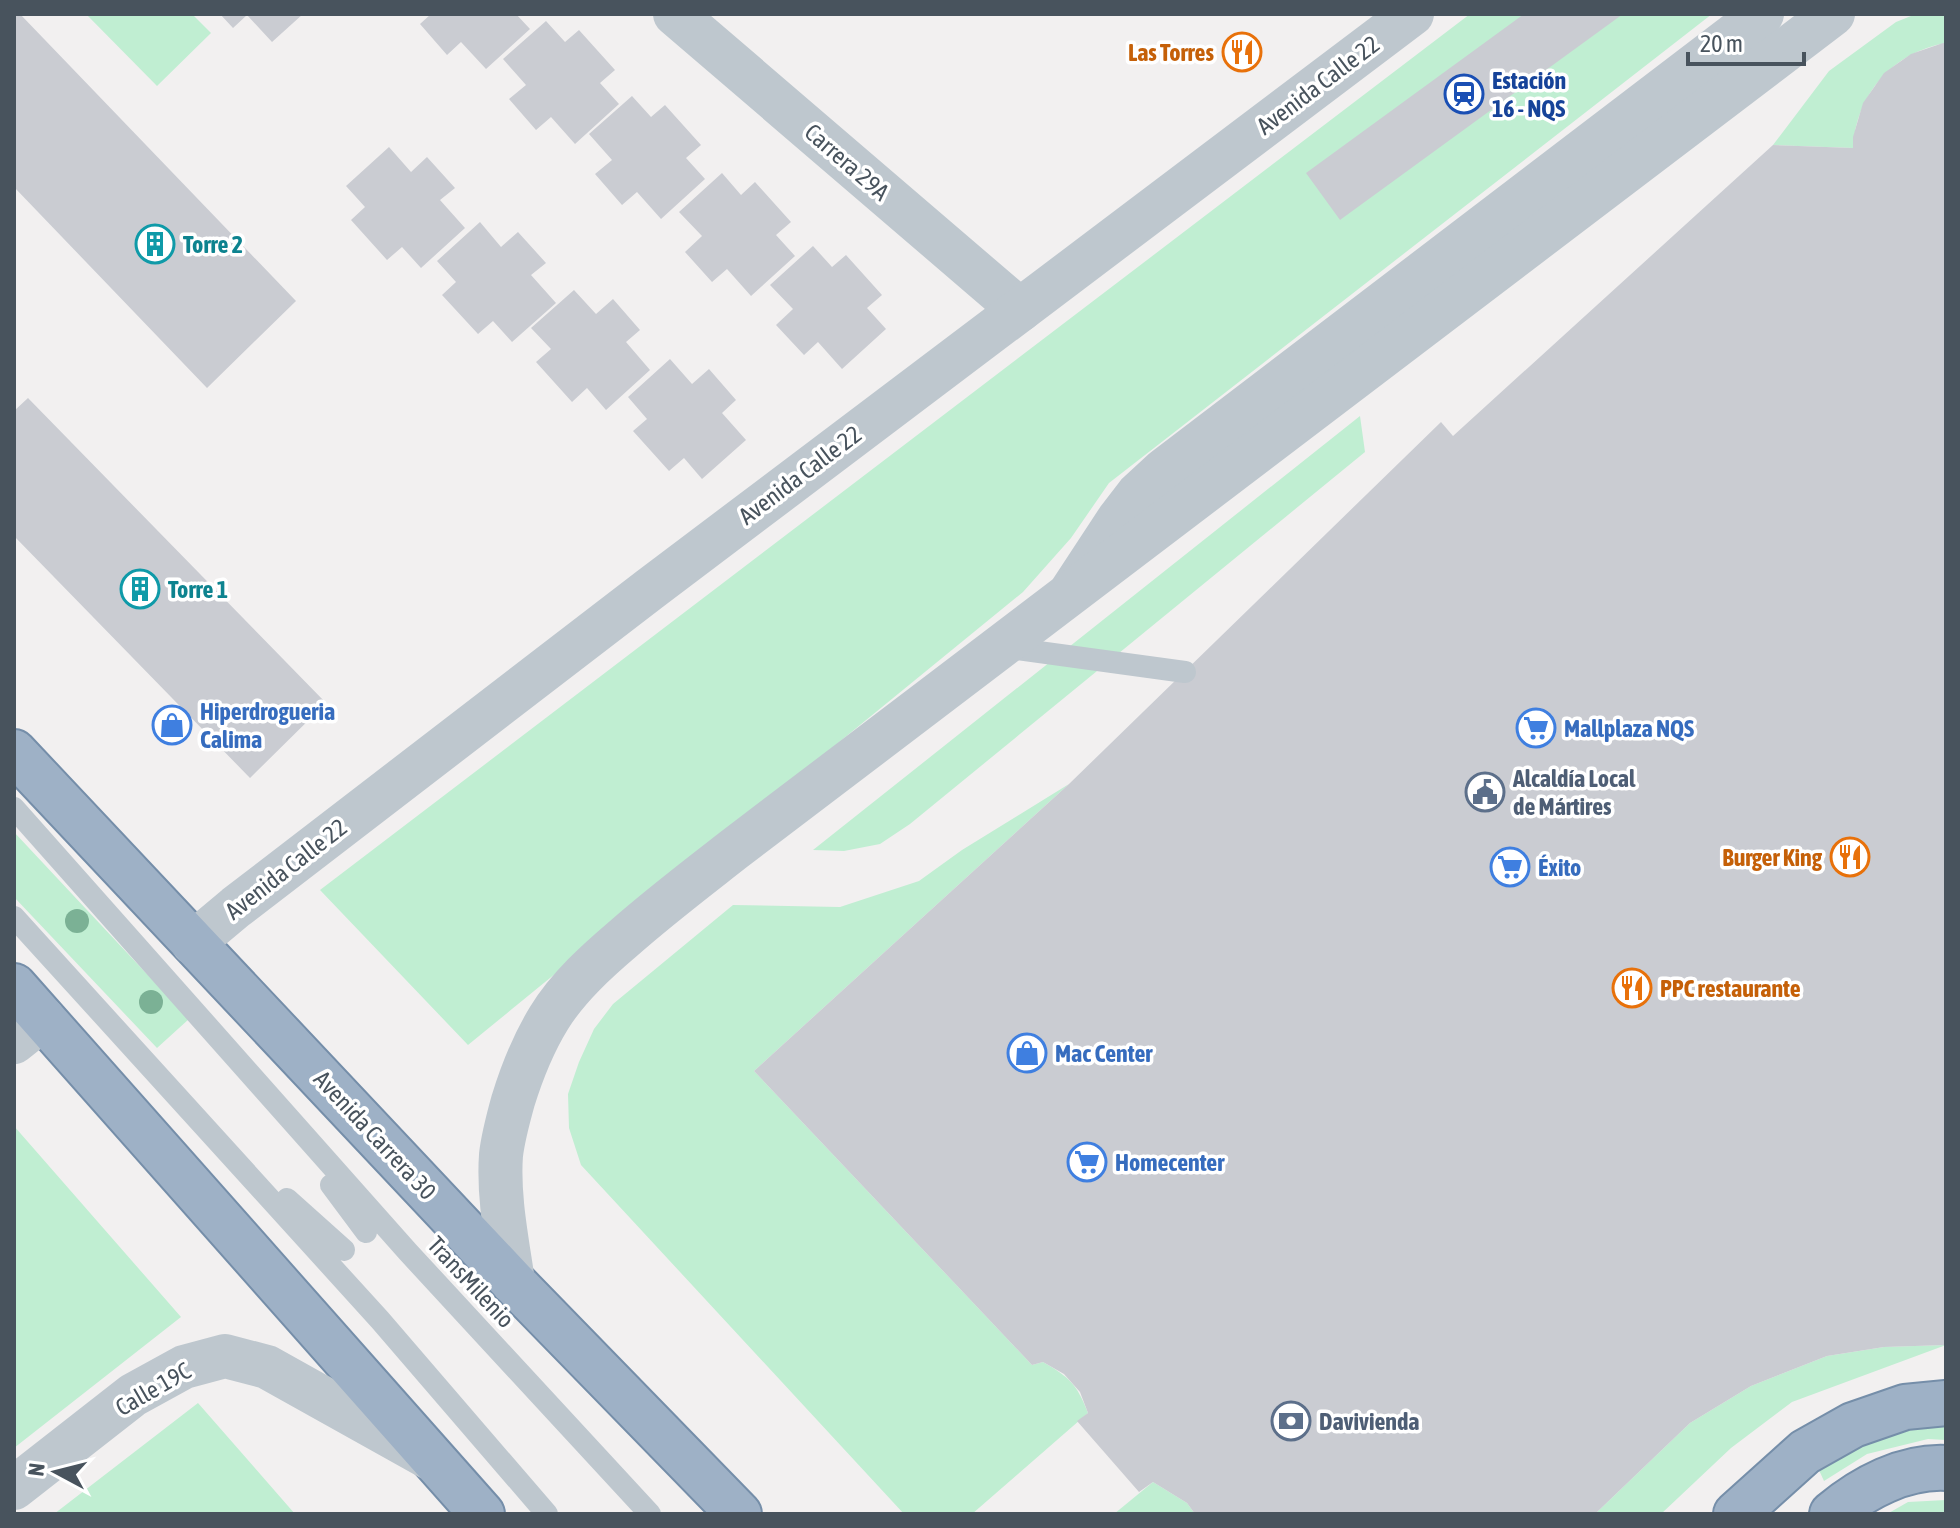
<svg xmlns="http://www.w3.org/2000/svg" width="1960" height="1528" font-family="'Asap Condensed',sans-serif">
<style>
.green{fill:#c0eed2}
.building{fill:#caccd2}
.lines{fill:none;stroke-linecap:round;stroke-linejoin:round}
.trunk-casing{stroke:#758ea9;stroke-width:48}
.service{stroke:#bec7ce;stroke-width:22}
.minor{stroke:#bec7ce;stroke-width:44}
.tertiary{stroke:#bec7ce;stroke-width:44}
.trunk{stroke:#9eb1c6;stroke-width:44}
.tree{fill:#7bb195}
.labels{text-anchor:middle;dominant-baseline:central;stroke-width:7;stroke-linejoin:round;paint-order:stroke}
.food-label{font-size:24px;font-weight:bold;fill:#c56008;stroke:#fff;text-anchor:end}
.transit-label{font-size:24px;font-weight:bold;fill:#164399;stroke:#fff;text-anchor:start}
.street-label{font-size:24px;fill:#48535d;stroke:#fff}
.culture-label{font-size:24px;font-weight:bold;fill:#0d838f;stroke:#fff;text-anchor:start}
.shop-label{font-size:24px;font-weight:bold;fill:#366cbe;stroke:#fff;text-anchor:start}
.service-label{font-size:24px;font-weight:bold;fill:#4e5e75;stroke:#fff;text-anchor:start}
</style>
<rect width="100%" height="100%" fill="#f2f0f0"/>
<path class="green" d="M 86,14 L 192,14 L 211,33 L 157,86 Z
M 1470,14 L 1712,14 L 1109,483 L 1071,538 L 1023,592 L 468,1045 L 320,890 Z
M 1916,14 L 1946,14 L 1946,43 C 1893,52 1856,94 1853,148 L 1773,145 L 1829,71 L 1896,22 Z
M 1360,416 L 1365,452 L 910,824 L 880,844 L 844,851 L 813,850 Z
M 1069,784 L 754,1071 L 1032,1365 L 1043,1362 C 1069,1377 1077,1384 1088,1413 L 972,1514 L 904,1514 L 581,1165 L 569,1128 L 568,1094 L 579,1062 L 594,1029 L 613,1004 L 733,905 L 840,907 L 919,881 L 962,850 Z
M 14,832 L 189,1019 L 157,1048 L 14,897 Z
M 14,1126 L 181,1317 L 14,1448 Z
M 1946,1345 L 1792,1402 L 1731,1448 L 1661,1514 L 1595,1514 L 1690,1423 L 1751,1386 L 1827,1356 L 1884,1347 Z
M 198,1403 L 295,1514 L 54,1514 Z
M 1946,1423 L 1946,1440 L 1928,1439 L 1867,1454 L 1824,1481 L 1818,1468 C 1859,1443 1897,1424 1946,1423 Z
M 1153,1482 L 1187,1503 L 1195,1514 L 1114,1514 Z
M 1946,1500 L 1946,1514 L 1887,1514 L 1908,1502 Z"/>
<path class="building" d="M 14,14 L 20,14 L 296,301 L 207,388 L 14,187 Z
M 220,14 L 303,14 L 272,42 L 247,15 L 233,28 Z
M 431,14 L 516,14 L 530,29 L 486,69 L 461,42 L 447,55 L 420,24 Z
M 1524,14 L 1623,14 L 1340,220 L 1306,173 Z
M 546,21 L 565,42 L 579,30 L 615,70 L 600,83 L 619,104 L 575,144 L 551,117 L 536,130 L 509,99 L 526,85 L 503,59 Z
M 1943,43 L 1946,43 L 1946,1345 L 1884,1347 L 1827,1356 L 1751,1386 L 1690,1423 L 1595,1514 L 1195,1514 L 1187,1503 L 1153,1482 L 1139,1492 L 1077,1421 L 1088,1413 L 1080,1392 L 1064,1374 L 1043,1362 L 1032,1365 L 754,1071 L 1069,784 L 1441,422 L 1453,436 L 1773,145 L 1853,148 L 1853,137 L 1863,103 L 1884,73 L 1911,54 Z
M 632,96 L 651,117 L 665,105 L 701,145 L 686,158 L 705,179 L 661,219 L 637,192 L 622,205 L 595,174 L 612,160 L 589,134 Z
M 389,147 L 411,172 L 427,157 L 455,188 L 440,200 L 465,228 L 421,268 L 402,247 L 387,260 L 351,220 L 365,207 L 346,186 Z
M 722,173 L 741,195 L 755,182 L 791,222 L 776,235 L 795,256 L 751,296 L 727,269 L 712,282 L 685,252 L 702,236 L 679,212 Z
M 480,222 L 501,247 L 518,232 L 546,263 L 531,275 L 556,303 L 512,342 L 493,321 L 478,334 L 442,295 L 456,282 L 437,261 Z
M 813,246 L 832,267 L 846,255 L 882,295 L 867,308 L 886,329 L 842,369 L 818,342 L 804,355 L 776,325 L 793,309 L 770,285 Z
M 574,290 L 596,314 L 613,299 L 640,330 L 626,342 L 650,370 L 606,410 L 587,388 L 572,402 L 536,362 L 551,349 L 531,328 Z
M 670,359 L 692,384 L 709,369 L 736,400 L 722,413 L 746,440 L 702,479 L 684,458 L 669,471 L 633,431 L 647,419 L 628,397 Z
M 28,398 L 326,703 L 250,778 L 14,536 L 14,411 Z"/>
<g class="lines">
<g class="trunk-casing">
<path id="trunk" d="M 14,752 L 513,1282 L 739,1514
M 14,986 L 482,1514
M 1736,1514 L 1805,1452 L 1853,1425 L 1905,1407 L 1946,1403
M 1832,1514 C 1863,1488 1904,1466 1946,1468"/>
</g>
<path class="service" d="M 1003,647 L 1185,672
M 14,808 L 408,1252 L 650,1514
M 14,917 L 380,1320 L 547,1514
M 331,1185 L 366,1232
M 287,1199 L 344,1250"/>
<path class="minor" d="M 675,14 L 1020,310
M 1072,590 L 1118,520 L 1138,494 L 1164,470 L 1762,14
M 14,1042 L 43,1019
M 14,1488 L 133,1395 L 184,1367 L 225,1356 L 267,1367 L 430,1458"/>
<path class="tertiary" d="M 193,943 L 236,907 L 650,589 L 1412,14
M 513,1282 C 507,1240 498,1197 501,1155 C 503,1137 508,1119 513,1101 C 522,1072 533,1044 549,1018 C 568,987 597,961 624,938 C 659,907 696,879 733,850 L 1833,14"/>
<use href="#trunk" class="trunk"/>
</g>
<g class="tree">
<circle cx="77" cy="921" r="12"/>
<circle cx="151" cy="1002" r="12"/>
</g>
<defs>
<g id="restaurant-ring" transform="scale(2)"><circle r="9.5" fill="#fff" stroke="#e8710a" stroke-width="1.5"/><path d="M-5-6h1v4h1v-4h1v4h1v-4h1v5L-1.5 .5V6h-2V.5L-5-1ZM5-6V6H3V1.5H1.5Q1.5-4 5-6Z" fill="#e8710a"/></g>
<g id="station-ring" transform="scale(2)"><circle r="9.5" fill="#fff" stroke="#1a4fb4" stroke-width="1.5"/><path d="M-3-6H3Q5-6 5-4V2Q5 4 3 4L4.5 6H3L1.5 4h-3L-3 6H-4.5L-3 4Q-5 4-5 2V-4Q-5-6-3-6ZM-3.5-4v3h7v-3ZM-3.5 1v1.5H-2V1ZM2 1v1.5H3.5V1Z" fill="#1a4fb4"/></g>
<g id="building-ring" transform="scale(2)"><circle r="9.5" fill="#fff" stroke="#0f9aa8" stroke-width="1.5"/><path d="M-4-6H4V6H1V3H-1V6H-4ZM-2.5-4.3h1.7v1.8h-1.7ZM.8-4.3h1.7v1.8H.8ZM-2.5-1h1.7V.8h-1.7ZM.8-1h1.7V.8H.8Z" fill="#0f9aa8"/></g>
<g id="shop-ring" transform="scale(2)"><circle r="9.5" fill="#fff" stroke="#3f7fe0" stroke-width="1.5"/><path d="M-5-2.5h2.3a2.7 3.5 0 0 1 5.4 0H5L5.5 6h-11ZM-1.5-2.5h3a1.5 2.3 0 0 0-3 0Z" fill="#3f7fe0"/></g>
<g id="supermarket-ring" transform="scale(2)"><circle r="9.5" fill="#fff" stroke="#3f7fe0" stroke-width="1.5"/><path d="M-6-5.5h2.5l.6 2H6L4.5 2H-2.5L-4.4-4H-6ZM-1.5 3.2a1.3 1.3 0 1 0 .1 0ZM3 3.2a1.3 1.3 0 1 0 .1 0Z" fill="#3f7fe0"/></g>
<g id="civic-ring" transform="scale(2)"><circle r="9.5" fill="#fff" stroke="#5c6f8a" stroke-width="1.5"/><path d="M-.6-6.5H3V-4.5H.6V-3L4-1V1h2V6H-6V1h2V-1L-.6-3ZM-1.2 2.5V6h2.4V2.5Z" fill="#5c6f8a"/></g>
<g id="bank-ring" transform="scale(2)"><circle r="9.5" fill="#fff" stroke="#5c6f8a" stroke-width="1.5"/><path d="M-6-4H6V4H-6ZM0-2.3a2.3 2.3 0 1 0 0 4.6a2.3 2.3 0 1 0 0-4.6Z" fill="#5c6f8a"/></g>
</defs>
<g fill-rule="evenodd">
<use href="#restaurant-ring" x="1242" y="52"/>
<use href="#station-ring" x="1464" y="94"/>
<use href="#building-ring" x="155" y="244"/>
<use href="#building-ring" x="140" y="589"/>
<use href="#shop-ring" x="172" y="725"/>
<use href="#supermarket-ring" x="1536" y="728"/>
<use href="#civic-ring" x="1485" y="792"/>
<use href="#restaurant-ring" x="1850" y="857"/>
<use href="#supermarket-ring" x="1510" y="867"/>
<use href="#restaurant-ring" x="1632" y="988"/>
<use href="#shop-ring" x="1027" y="1053"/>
<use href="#supermarket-ring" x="1087" y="1162"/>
<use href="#bank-ring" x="1291" y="1421"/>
</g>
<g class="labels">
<g class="food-label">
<text x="1214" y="52">Las Torres</text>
<text x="1822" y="857">Burger King</text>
<text x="1660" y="988" text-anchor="start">PPC restaurante</text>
</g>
<g class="transit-label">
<text x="1492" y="80">Estación<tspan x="1492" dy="28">16 - NQS</tspan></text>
</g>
<g class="street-label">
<text transform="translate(1318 85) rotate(-37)">Avenida Calle 22</text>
<text transform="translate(847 162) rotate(41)">Carrera 29A</text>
<text transform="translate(800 475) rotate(-37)">Avenida Calle 22</text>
<text transform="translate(286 869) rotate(-38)">Avenida Calle 22</text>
<text transform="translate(375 1135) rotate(47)">Avenida Carrera 30</text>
<text transform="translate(471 1282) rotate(47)">TransMilenio</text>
<text transform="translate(153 1389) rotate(-30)">Calle 19C</text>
</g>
<g class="culture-label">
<text x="183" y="244">Torre 2</text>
<text x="168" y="589">Torre 1</text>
</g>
<g class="shop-label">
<text x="200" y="711">Hiperdrogueria<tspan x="200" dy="28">Calima</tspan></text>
<text x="1564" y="728">Mallplaza NQS</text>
<text x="1538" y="867">Éxito</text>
<text x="1055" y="1053">Mac Center</text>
<text x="1115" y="1162">Homecenter</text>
</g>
<g class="service-label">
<text x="1513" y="778">Alcaldía Local<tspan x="1513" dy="28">de Mártires</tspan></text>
<text x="1319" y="1421">Davivienda</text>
</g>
</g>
<rect width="1960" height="1528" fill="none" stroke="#48535d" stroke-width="32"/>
<g transform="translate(56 1472) rotate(277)" stroke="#ffffff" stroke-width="6" paint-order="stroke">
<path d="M0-6L14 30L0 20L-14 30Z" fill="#48535d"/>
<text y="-12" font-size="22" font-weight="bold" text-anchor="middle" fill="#48535d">N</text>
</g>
<path d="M1688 52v12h116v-12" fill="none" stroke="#48535d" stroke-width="4"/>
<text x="1700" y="52" font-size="24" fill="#48535d" stroke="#ffffff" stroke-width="6" paint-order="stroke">20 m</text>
</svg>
